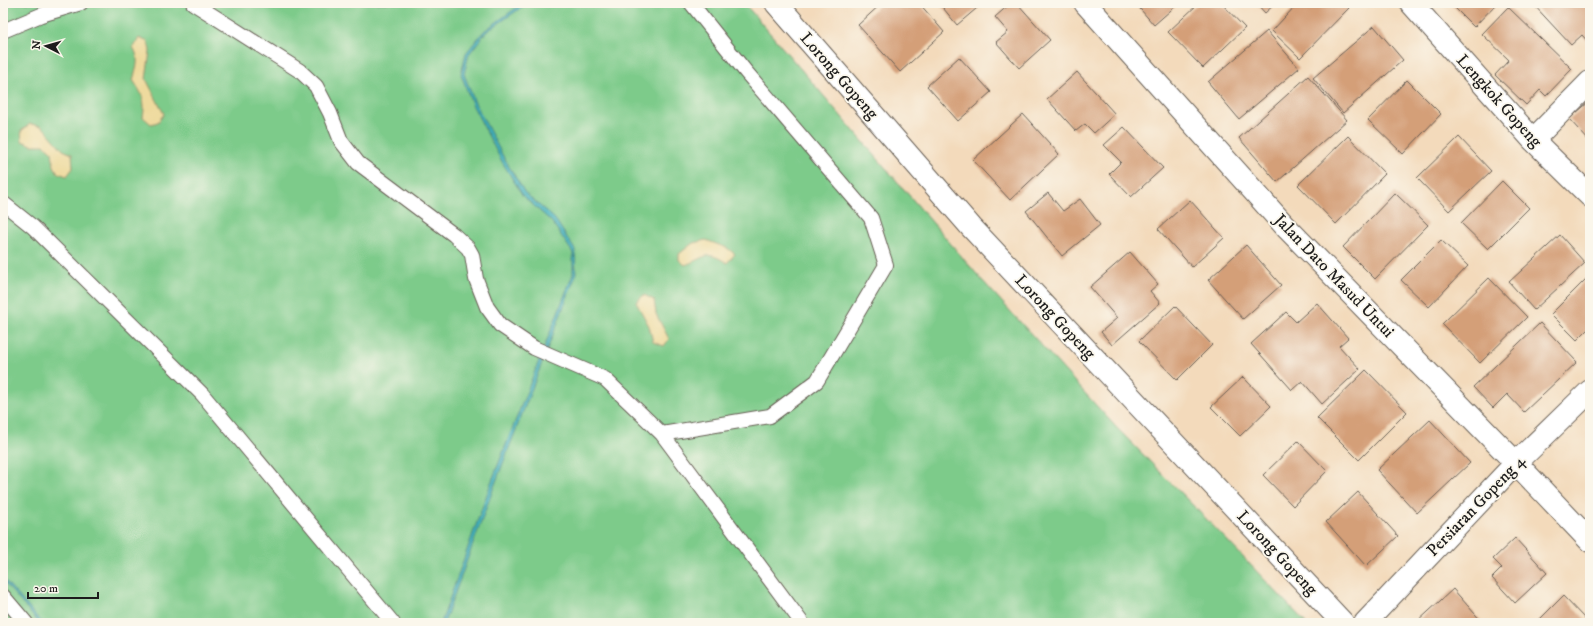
<svg xmlns="http://www.w3.org/2000/svg" width="1593" height="626" font-family="'IM FELL DW Pica',serif">
<style>
.green{fill:#7dcb8a;stroke:#4c7453}
.sand{fill:#eeda9e;stroke:#857b5d}
.water{fill:#43b3be;stroke:#30686d}
.building{fill:#d49f78}
.lines{fill:none;stroke-linecap:round;stroke-linejoin:round}
.lane-casing{stroke:#675e54;stroke-width:16}
.street-casing{stroke:#675e54;stroke-width:24}
.lane{stroke:#fff;stroke-width:14}
.street{stroke:#fff;stroke-width:22}
.labels{text-anchor:middle;dominant-baseline:central;stroke-width:3.5;stroke-linejoin:round;paint-order:stroke}
.street-label{font-size:17px;fill:#1c1c1c;stroke:#fbf7ec}
</style>
<rect width="100%" height="100%" fill="#fbf7ec"/>
<filter id="ink" filterUnits="userSpaceOnUse"><feTurbulence type="fractalNoise" baseFrequency=".025" numOctaves="2"/><feDisplacementMap in="SourceGraphic" scale="8" xChannelSelector="R" yChannelSelector="G"/><feConvolveMatrix kernelMatrix="1 2 1 2 8 2 1 2 1" color-interpolation-filters="sRGB"/></filter>
<filter id="wash" filterUnits="userSpaceOnUse"><feTurbulence type="fractalNoise" baseFrequency=".012" numOctaves="4" result="noise"/><feDisplacementMap in="SourceGraphic" scale="16" xChannelSelector="R" yChannelSelector="G"/><feGaussianBlur stdDeviation="0.9" result="paint"/><feColorMatrix in="noise" values="0 0 0 0 0 0 0 0 0 0 0 0 0 0 0 0 0 1.4 0 .05"/><feComposite in="paint" operator="in"/></filter>
<g filter="url(#wash)">
<rect width="100%" height="100%" fill="#f3dabb"/>
<path class="green" d="M 3,3 L 744,3 L 981,279 L 1115,426 L 1221,534 L 1306,623 L 3,623 Z"/>
<path class="sand" d="M 139,38 L 148,42 L 150,51 L 146,79 L 164,114 L 158,122 L 151,124 L 143,117 C 146,100 142,94 133,80 C 137,67 140,58 133,47 Z
M 30,124 L 42,126 L 63,150 L 72,154 L 73,168 L 67,176 L 58,173 L 54,166 L 52,152 L 44,145 L 32,145 L 22,141 L 21,131 Z
M 706,240 L 727,248 L 735,254 L 727,263 C 706,249 705,258 685,265 L 679,260 L 679,254 L 693,243 Z
M 644,295 L 654,300 L 656,314 L 669,339 L 664,346 L 653,342 L 649,326 L 636,302 Z"/>
<path class="water" d="M 523,3 L 528,3 L 486,32 L 469,54 L 464,74 L 475,103 L 505,160 L 525,193 L 555,219 L 575,250 L 576,275 L 495,484 L 444,623 L 441,623 L 491,483 L 573,274 L 573,253 L 552,222 L 523,196 L 501,160 L 472,104 L 461,74 L 466,53 L 484,31 Z
M 3,578 L 42,623 L 39,623 L 3,581 Z"/>
<g id="blocks">
<path class="building" d="M 882,3 L 919,3 L 944,32 L 900,72 L 858,25 Z
M 939,3 L 983,3 L 957,25 Z
M 1011,3 L 1017,3 L 1050,40 L 1019,68 L 996,42 L 1008,32 L 995,17 Z
M 1135,3 L 1179,3 L 1154,25 Z
M 1199,3 L 1221,3 L 1245,28 L 1203,68 L 1168,32 Z
M 1256,3 L 1276,3 L 1265,13 Z
M 1298,3 L 1344,3 L 1349,8 L 1300,58 L 1272,31 Z
M 1450,3 L 1497,3 L 1474,27 Z
M 1532,3 L 1590,3 L 1590,44 L 1582,35 L 1571,45 Z
M 1508,7 L 1572,69 L 1546,96 L 1540,90 L 1526,105 L 1495,75 L 1509,60 L 1482,34 Z
M 1374,26 L 1403,60 L 1343,113 L 1313,78 Z
M 1267,31 L 1299,68 L 1239,119 L 1208,82 Z
M 959,57 L 991,92 L 958,121 L 927,86 Z
M 1077,72 L 1115,114 L 1094,133 L 1085,124 L 1076,131 L 1047,99 Z
M 1308,76 L 1347,120 L 1277,182 L 1239,138 Z
M 1407,80 L 1441,114 L 1403,154 L 1368,120 Z
M 1590,101 L 1590,142 L 1569,119 Z
M 1023,114 L 1059,154 L 1010,200 L 973,160 Z
M 1124,127 L 1163,168 L 1131,197 L 1109,174 L 1121,162 L 1104,145 Z
M 1348,136 L 1385,174 L 1336,224 L 1298,185 Z
M 1459,137 L 1491,171 L 1449,211 L 1417,178 Z
M 1502,181 L 1529,208 L 1488,249 L 1461,223 Z
M 1048,193 L 1063,211 L 1080,199 L 1100,225 L 1062,256 L 1026,211 Z
M 1395,193 L 1428,225 L 1375,279 L 1343,247 Z
M 1190,200 L 1224,238 L 1192,267 L 1158,229 Z
M 1560,235 L 1585,263 L 1534,310 L 1509,282 Z
M 1441,240 L 1468,266 L 1429,307 L 1401,280 Z
M 1246,245 L 1281,285 L 1243,319 L 1208,280 Z
M 1130,252 L 1158,284 L 1150,291 L 1160,303 L 1112,345 L 1101,332 L 1117,318 L 1090,287 Z
M 1590,275 L 1590,327 L 1577,340 L 1551,314 Z
M 1489,278 L 1527,317 L 1480,363 L 1442,324 Z
M 1317,303 L 1348,338 L 1339,346 L 1360,369 L 1322,404 L 1302,381 L 1292,390 L 1251,344 L 1286,312 L 1296,322 Z
M 1175,306 L 1212,345 L 1177,380 L 1139,341 Z
M 1540,323 L 1577,362 L 1524,412 L 1507,394 L 1493,408 L 1473,387 Z
M 1366,370 L 1407,412 L 1359,460 L 1317,418 Z
M 1243,377 L 1271,406 L 1240,436 L 1211,407 Z
M 1430,420 L 1470,463 L 1417,513 L 1377,470 Z
M 1298,441 L 1327,471 L 1293,506 L 1263,475 Z
M 1358,492 L 1398,536 L 1366,566 L 1326,522 Z
M 1515,538 L 1547,573 L 1515,603 L 1492,578 L 1502,568 L 1493,559 Z
M 1453,589 L 1483,623 L 1416,623 Z
M 1563,596 L 1586,620 L 1583,623 L 1536,623 Z"/>
</g>
</g>
<g filter="url(#ink)">
<use href="#blocks" fill-opacity="0" stroke="#675e54" stroke-width="1"/>
<g class="lines">
<g class="lane-casing">
<path id="lane" d="M 193,3 L 300,71 L 316,86 L 330,113 L 341,141 L 358,163 L 454,235 L 468,248 L 472,255 L 476,279 L 487,307 L 500,325 L 534,348 L 605,379 L 662,434 L 802,623
M 3,31 L 41,15 L 81,3
M 3,203 L 33,227 L 202,394 L 393,623
M 662,434 L 770,416 L 817,381 L 886,265 L 871,218 L 746,72 L 691,3
M 3,596 L 26,623"/>
</g>
<g class="street-casing">
<path id="street" d="M 776,3 L 971,227 L 1343,623
M 1085,3 L 1286,227 L 1516,463 L 1590,541
M 1411,3 L 1533,140 L 1590,196
M 1533,140 L 1590,82
M 1365,623 L 1516,463 L 1590,391"/>
</g>
<use href="#lane" class="lane"/>
<use href="#street" class="street"/>
</g>
</g>
<g class="labels">
<g class="street-label">
<text transform="translate(839 76) rotate(49)">Lorong Gopeng</text>
<text transform="translate(1499 101) rotate(48)">Lengkok Gopeng</text>
<text transform="translate(1334 276) rotate(46)">Jalan Dato Masud Untui</text>
<text transform="translate(1055 317) rotate(47)">Lorong Gopeng</text>
<text transform="translate(1476 506) rotate(-46)">Persiaran Gopeng 4</text>
<text transform="translate(1277 553) rotate(47)">Lorong Gopeng</text>
</g>
</g>
<rect width="1593" height="626" fill="none" stroke="#fbf7ec" stroke-width="16"/>
<g transform="translate(46 46) rotate(276)" stroke="#fbf7ec" stroke-width="3" paint-order="stroke">
<path d="M0-3L7 15L0 10L-7 15Z" fill="#1c1c1c"/>
<text y="-6" font-size="11" font-weight="bold" text-anchor="middle" fill="#1c1c1c">N</text>
</g>
<path d="M28 592v6h70v-6" fill="none" stroke="#1c1c1c" stroke-width="2"/>
<text x="34" y="592" font-size="12" fill="#1c1c1c" stroke="#fbf7ec" stroke-width="3" paint-order="stroke">20 m</text>
</svg>
